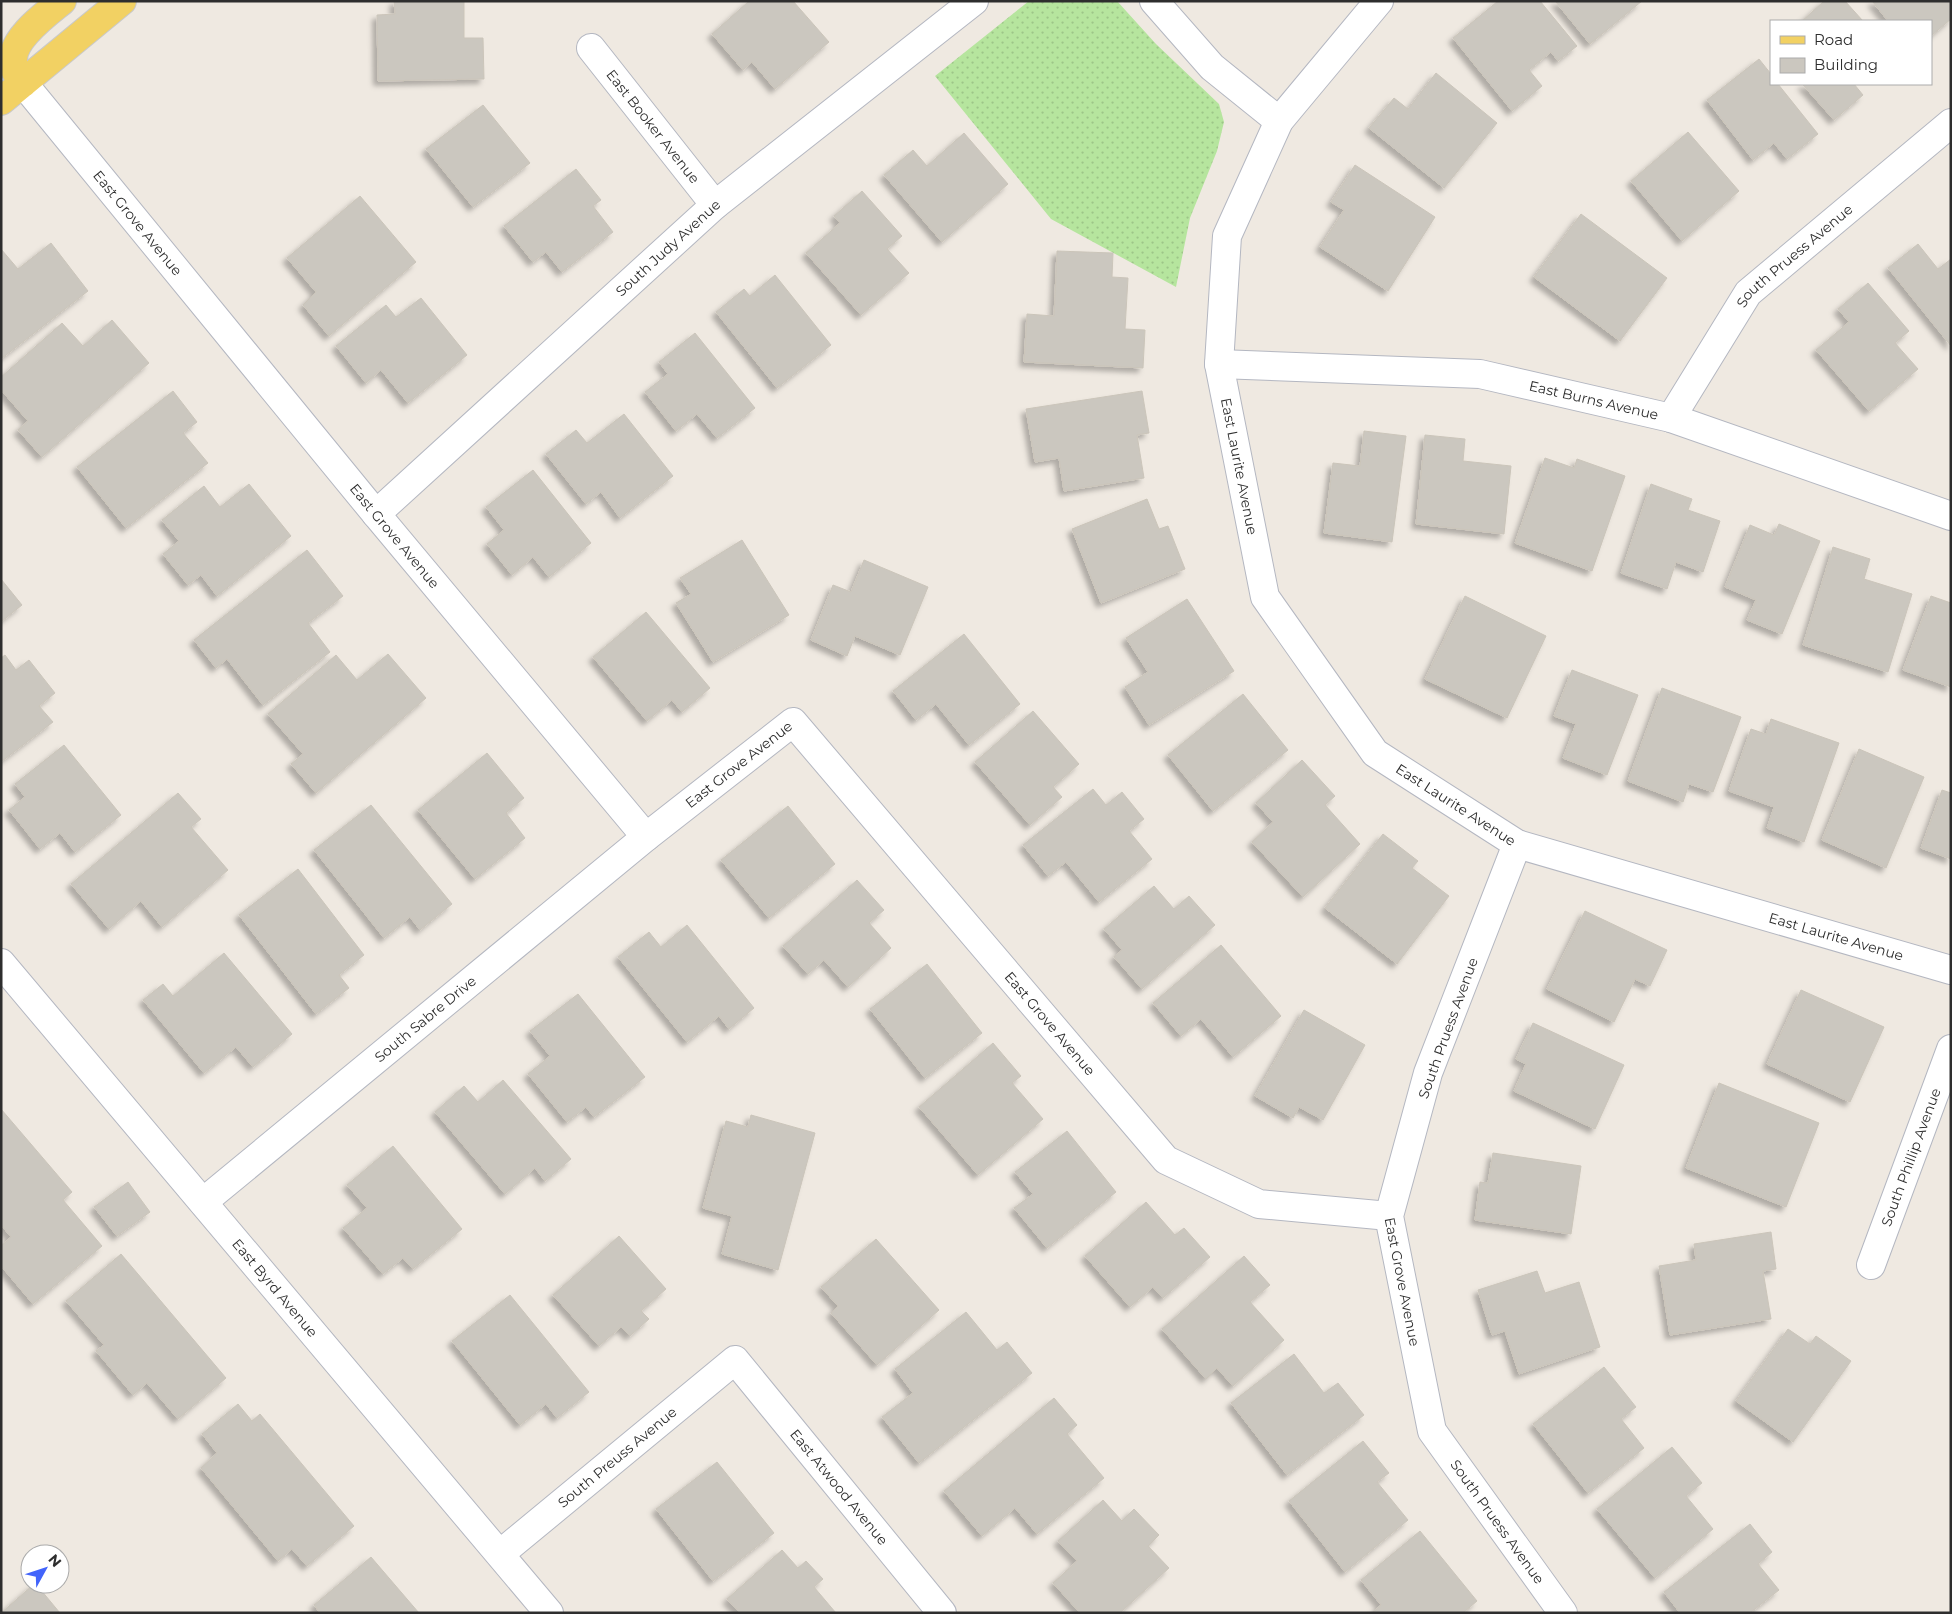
<svg xmlns="http://www.w3.org/2000/svg" width="1952" height="1614" font-family="Montserrat,sans-serif">
<style>
.grass{fill:url(#grass-dots)}
.building{fill:#cbc7bf;stroke:#cbc5ba;filter:url(#shadow)}
.lines{fill:none;stroke-linecap:round;stroke-linejoin:round}
.street-casing{stroke:#b4b7c1;stroke-width:30}
.primary-casing{stroke:#c9c9c9;stroke-width:30}
.street{stroke:#fff;stroke-width:28}
.primary{stroke:#f2d163;stroke-width:28}
.labels{text-anchor:middle;dominant-baseline:central;stroke-width:4;stroke-linejoin:round;paint-order:stroke}
.street-label{font-size:14px;fill:#2e2e2e;stroke:#fff}
</style>
<defs>
<pattern id="grass-dots" width="8" height="8" patternUnits="userSpaceOnUse" patternTransform="scale(1.25)"><rect width="8" height="8" fill="#b6e59e"/><path d="M2 2h.1M6 6h.1" fill="none" stroke="#9dc588" stroke-width="1.8" stroke-linecap="round"/></pattern>
<filter id="shadow"><feDropShadow dx="-4.5" dy="4.5" stdDeviation="2.5" flood-color="#0004"/></filter>
</defs>
<rect width="100%" height="100%" fill="#efe9e1"/>
<path class="grass" d="M 1029,1 L 1117,1 L 1156,44 L 1219,104 L 1224,122 L 1217,151 L 1190,218 L 1176,287 L 1051,219 L 935,76 Z"/>
<path class="building" d="M 394,1 L 464,1 L 464,38 L 483,38 L 484,79 L 378,81 L 377,15 L 395,14 Z
M 749,1 L 793,1 L 829,42 L 775,89 L 752,62 L 743,70 L 712,34 Z
M 1498,1 L 1540,1 L 1577,46 L 1558,61 L 1551,52 L 1529,70 L 1542,86 L 1512,111 L 1453,38 Z
M 1555,1 L 1642,1 L 1590,44 Z
M 1824,1 L 1845,1 L 1863,21 L 1802,21 Z
M 1872,1 L 1951,1 L 1951,19 L 1931,36 L 1931,21 L 1888,21 Z
M 1759,59 L 1771,74 L 1771,84 L 1778,84 L 1818,134 L 1787,159 L 1774,143 L 1753,160 L 1707,100 Z
M 1436,73 L 1497,123 L 1444,188 L 1369,128 L 1394,98 L 1408,109 Z
M 1802,84 L 1854,84 L 1863,95 L 1834,120 Z
M 483,105 L 530,163 L 473,207 L 426,149 Z
M 1688,132 L 1739,191 L 1682,241 L 1631,181 Z
M 964,133 L 1008,184 L 942,242 L 884,175 L 913,150 L 927,166 Z
M 1355,165 L 1435,217 L 1388,291 L 1320,247 L 1344,210 L 1331,202 Z
M 576,169 L 601,200 L 593,206 L 613,232 L 562,272 L 546,252 L 533,262 L 504,226 Z
M 862,191 L 902,236 L 887,249 L 909,273 L 861,315 L 806,253 L 840,223 L 834,216 Z
M 360,196 L 416,262 L 329,336 L 303,305 L 316,292 L 287,258 Z
M 1581,214 L 1667,278 L 1620,341 L 1534,277 Z
M 51,243 L 88,291 L 1,359 L 1,249 L 18,269 Z
M 1918,244 L 1938,269 L 1951,259 L 1951,346 L 1888,268 Z
M 1057,251 L 1113,253 L 1112,277 L 1128,278 L 1125,329 L 1145,330 L 1143,368 L 1024,362 L 1027,314 L 1054,316 Z
M 775,275 L 831,345 L 777,388 L 716,312 L 744,289 L 750,296 Z
M 1868,283 L 1909,331 L 1895,343 L 1918,369 L 1869,411 L 1816,350 L 1849,322 L 1838,309 Z
M 421,298 L 467,355 L 408,403 L 381,370 L 366,383 L 336,346 L 386,305 L 396,317 Z
M 112,320 L 149,363 L 42,457 L 18,430 L 28,421 L 1,390 L 1,377 L 62,323 L 83,346 Z
M 695,333 L 755,408 L 717,438 L 697,414 L 676,431 L 645,392 L 668,374 L 659,362 Z
M 173,391 L 197,422 L 183,433 L 208,463 L 126,528 L 77,467 Z
M 1142,391 L 1149,433 L 1137,435 L 1144,478 L 1064,491 L 1059,458 L 1035,462 L 1026,409 Z
M 624,414 L 673,476 L 620,518 L 601,492 L 586,504 L 546,454 L 576,430 L 587,443 Z
M 1364,431 L 1406,436 L 1392,542 L 1324,533 L 1333,463 L 1360,466 Z
M 1425,435 L 1465,439 L 1463,461 L 1511,466 L 1504,534 L 1416,524 Z
M 1545,458 L 1574,468 L 1577,459 L 1625,476 L 1592,571 L 1515,543 Z
M 533,470 L 591,543 L 549,577 L 533,557 L 512,575 L 487,544 L 504,530 L 486,507 Z
M 249,484 L 291,536 L 217,596 L 201,575 L 188,585 L 163,554 L 179,541 L 162,520 L 204,486 L 220,507 Z
M 1651,484 L 1692,499 L 1688,510 L 1720,521 L 1703,572 L 1676,562 L 1667,589 L 1621,573 Z
M 1147,499 L 1159,529 L 1168,526 L 1185,569 L 1101,603 L 1072,529 Z
M 1779,524 L 1820,541 L 1782,634 L 1747,620 L 1756,600 L 1725,587 L 1750,525 L 1774,535 Z
M 742,540 L 789,615 L 713,662 L 676,603 L 691,594 L 680,578 Z
M 1833,547 L 1870,559 L 1864,579 L 1912,594 L 1888,672 L 1803,645 Z
M 307,550 L 343,596 L 308,623 L 330,652 L 263,705 L 227,659 L 216,668 L 194,640 Z
M 864,560 L 928,587 L 900,655 L 855,636 L 847,656 L 811,640 L 833,585 L 851,592 Z
M 1,579 L 22,605 L 1,622 Z
M 1465,596 L 1546,636 L 1507,718 L 1425,679 Z
M 1931,596 L 1951,603 L 1951,687 L 1903,670 Z
M 1187,599 L 1234,671 L 1149,725 L 1125,687 L 1148,672 L 1126,638 Z
M 646,612 L 710,688 L 682,712 L 672,700 L 647,721 L 593,657 Z
M 964,634 L 1020,704 L 969,745 L 936,704 L 916,720 L 893,691 Z
M 388,654 L 426,698 L 316,793 L 291,764 L 303,754 L 268,714 L 336,655 L 357,680 Z
M 5,655 L 16,670 L 29,660 L 55,693 L 39,706 L 53,722 L 1,762 L 1,658 Z
M 1572,670 L 1638,695 L 1607,775 L 1563,758 L 1576,724 L 1554,716 Z
M 1662,688 L 1741,717 L 1713,792 L 1689,784 L 1683,802 L 1628,781 Z
M 1243,694 L 1288,750 L 1213,811 L 1168,755 Z
M 1033,711 L 1079,764 L 1053,787 L 1062,797 L 1030,825 L 975,762 Z
M 1771,719 L 1839,743 L 1804,842 L 1767,828 L 1774,807 L 1729,791 L 1751,729 L 1766,734 Z
M 64,745 L 121,815 L 75,852 L 60,833 L 40,849 L 9,810 L 25,797 L 15,784 Z
M 1859,749 L 1924,777 L 1886,868 L 1822,840 Z
M 487,753 L 524,798 L 506,813 L 525,838 L 475,879 L 418,810 Z
M 1302,760 L 1335,796 L 1325,805 L 1360,844 L 1303,897 L 1252,842 L 1273,822 L 1256,803 Z
M 1093,789 L 1106,805 L 1122,792 L 1144,819 L 1129,831 L 1152,859 L 1099,902 L 1066,862 L 1048,876 L 1023,845 Z
M 1942,790 L 1951,793 L 1951,859 L 1921,848 Z
M 178,793 L 201,819 L 191,827 L 228,870 L 162,927 L 141,901 L 109,929 L 71,884 Z
M 371,805 L 452,904 L 420,930 L 410,917 L 384,938 L 314,850 Z
M 788,806 L 835,864 L 769,918 L 721,860 Z
M 1383,834 L 1418,861 L 1412,868 L 1449,896 L 1397,964 L 1325,908 Z
M 298,869 L 364,955 L 339,975 L 349,988 L 316,1014 L 239,915 Z
M 857,880 L 884,910 L 869,923 L 891,948 L 848,987 L 824,960 L 808,974 L 783,946 Z
M 1154,886 L 1174,909 L 1189,896 L 1215,925 L 1142,989 L 1114,957 L 1122,950 L 1104,929 Z
M 1585,911 L 1667,950 L 1650,986 L 1635,979 L 1614,1022 L 1547,989 Z
M 687,925 L 754,1008 L 729,1029 L 719,1016 L 687,1042 L 618,957 L 649,932 L 661,947 Z
M 1221,945 L 1281,1016 L 1233,1057 L 1201,1019 L 1181,1036 L 1153,1003 Z
M 224,953 L 292,1034 L 253,1067 L 236,1047 L 204,1073 L 143,1000 L 163,984 L 173,996 Z
M 927,964 L 982,1033 L 925,1078 L 870,1009 Z
M 1801,990 L 1884,1027 L 1850,1102 L 1767,1064 Z
M 578,994 L 645,1077 L 594,1117 L 586,1107 L 567,1122 L 528,1074 L 550,1056 L 530,1031 Z
M 1304,1010 L 1365,1045 L 1323,1120 L 1299,1107 L 1293,1118 L 1255,1096 Z
M 1533,1023 L 1624,1065 L 1595,1129 L 1514,1091 L 1526,1064 L 1516,1059 Z
M 993,1043 L 1021,1076 L 1012,1083 L 1043,1119 L 978,1175 L 919,1107 Z
M 503,1080 L 571,1159 L 545,1181 L 535,1168 L 505,1194 L 435,1112 L 464,1086 L 478,1102 Z
M 1719,1083 L 1819,1123 L 1786,1207 L 1686,1168 Z
M 1,1109 L 72,1192 L 63,1200 L 102,1246 L 33,1304 L 1,1266 L 1,1246 L 11,1237 L 1,1225 Z
M 751,1115 L 815,1133 L 778,1270 L 722,1254 L 732,1216 L 703,1208 L 726,1121 L 748,1127 Z
M 1067,1131 L 1116,1192 L 1047,1248 L 1014,1208 L 1033,1194 L 1015,1172 Z
M 393,1146 L 462,1229 L 413,1269 L 403,1258 L 383,1274 L 343,1228 L 367,1208 L 347,1185 Z
M 1493,1153 L 1581,1166 L 1571,1234 L 1475,1220 L 1480,1182 L 1488,1183 Z
M 128,1182 L 150,1212 L 117,1236 L 94,1207 Z
M 1146,1202 L 1175,1235 L 1184,1228 L 1210,1257 L 1163,1298 L 1153,1287 L 1130,1307 L 1085,1256 Z
M 1771,1232 L 1776,1269 L 1763,1271 L 1771,1319 L 1670,1335 L 1659,1266 L 1696,1260 L 1694,1244 Z
M 619,1236 L 666,1289 L 641,1311 L 649,1319 L 630,1336 L 621,1327 L 599,1346 L 553,1295 Z
M 876,1239 L 939,1310 L 877,1365 L 831,1313 L 838,1306 L 821,1287 Z
M 121,1254 L 226,1378 L 178,1419 L 147,1383 L 133,1395 L 96,1351 L 104,1345 L 66,1301 Z
M 1244,1256 L 1270,1285 L 1250,1302 L 1284,1340 L 1233,1386 L 1217,1368 L 1206,1379 L 1162,1329 Z
M 1537,1271 L 1545,1293 L 1579,1282 L 1600,1347 L 1519,1374 L 1505,1331 L 1492,1335 L 1478,1290 Z
M 510,1295 L 589,1392 L 557,1418 L 546,1404 L 520,1425 L 452,1341 Z
M 966,1312 L 997,1350 L 1007,1342 L 1032,1373 L 919,1463 L 882,1417 L 913,1393 L 895,1369 Z
M 1788,1329 L 1810,1344 L 1816,1336 L 1851,1361 L 1793,1442 L 1736,1401 Z
M 1294,1354 L 1324,1393 L 1338,1383 L 1364,1415 L 1287,1475 L 1231,1403 Z
M 1604,1367 L 1636,1407 L 1621,1419 L 1644,1448 L 1588,1493 L 1533,1424 Z
M 1054,1398 L 1077,1425 L 1067,1434 L 1104,1478 L 1037,1534 L 1015,1508 L 982,1536 L 944,1491 Z
M 238,1404 L 252,1421 L 260,1414 L 354,1526 L 307,1566 L 292,1549 L 278,1561 L 201,1468 L 217,1453 L 202,1434 Z
M 1363,1441 L 1389,1473 L 1377,1482 L 1408,1520 L 1345,1572 L 1289,1501 Z
M 1672,1447 L 1702,1483 L 1686,1496 L 1713,1529 L 1655,1578 L 1597,1509 Z
M 717,1462 L 774,1533 L 713,1581 L 656,1509 Z
M 1103,1500 L 1122,1521 L 1134,1509 L 1159,1535 L 1148,1546 L 1169,1568 L 1120,1613 L 1080,1613 L 1053,1583 L 1077,1561 L 1058,1541 Z
M 1750,1524 L 1772,1552 L 1758,1564 L 1779,1590 L 1750,1613 L 1704,1613 L 1702,1611 L 1700,1613 L 1680,1613 L 1664,1592 Z
M 1420,1531 L 1477,1601 L 1463,1613 L 1372,1613 L 1381,1605 L 1361,1580 Z
M 782,1550 L 798,1568 L 806,1561 L 823,1579 L 814,1587 L 836,1613 L 740,1613 L 727,1599 Z
M 371,1557 L 419,1613 L 320,1613 L 314,1605 Z
M 34,1584 L 36,1584 L 60,1613 L 1,1613 Z"/>
<g class="lines">
<g class="street-casing">
<g id="street">
<path d="M 1154,1 L 1212,67 L 1279,121"/>
<path id="s1" d="M 1379,1 L 1279,121 L 1227,236 L 1219,364 L 1265,597 L 1375,753 L 1517,844 L 1951,970"/>
<path id="s2" d="M 591,48 L 715,205"/>
<path id="s3" d="M 23,83 L 376,514 L 646,837 L 793,722 L 1166,1160 L 1259,1204 L 1389,1216"/>
<path id="s4" d="M 1219,364 L 1480,374 L 1671,418 L 1951,516"/>
<path id="s5" d="M 1671,418 L 1748,293 L 1951,123"/>
<path id="s6" d="M 376,514 L 715,205 L 974,1"/>
<path id="s7" d="M 1517,844 L 1428,1073 L 1389,1216 L 1432,1431 L 1563,1613"/>
<path id="s8" d="M 1,963 L 549,1613"/>
<path id="s9" d="M 203,1202 L 646,837"/>
<path id="s10" d="M 1871,1265 L 1951,1049"/>
<path id="s11" d="M 500,1554 L 735,1360 L 942,1613"/>
</g>
</g>
<g class="primary-casing">
<path id="primary" d="M 23,83 C 19,77 13,69 13,62 C 11,39 46,14 62,1
M 1,101 L 122,1"/>
</g>
<use href="#street" class="street"/>
<use href="#primary" class="primary"/>
</g>
<g class="labels">
<g class="street-label">
<text stroke="none"><textPath href="#s2" startOffset="100">East Booker Avenue</textPath></text>
<text stroke="none"><textPath href="#s3" startOffset="181">East Grove Avenue</textPath></text>
<text stroke="none"><textPath href="#s6" startOffset="395">South Judy Avenue</textPath></text>
<text stroke="none"><textPath href="#s5" startOffset="206">South Pruess Avenue</textPath></text>
<text stroke="none"><textPath href="#s4" startOffset="378">East Burns Avenue</textPath></text>
<text stroke="none"><textPath href="#s1" startOffset="515">East Laurite Avenue</textPath></text>
<text stroke="none"><textPath href="#s3" startOffset="586">East Grove Avenue</textPath></text>
<text stroke="none"><textPath href="#s3" startOffset="1096">East Grove Avenue</textPath></text>
<text stroke="none"><textPath href="#s1" startOffset="935">East Laurite Avenue</textPath></text>
<text stroke="none"><textPath href="#s1" startOffset="1340">East Laurite Avenue</textPath></text>
<text stroke="none"><textPath href="#s9" startOffset="288">South Sabre Drive</textPath></text>
<text stroke="none"><textPath href="#s3" startOffset="1561">East Grove Avenue</textPath></text>
<text transform="translate(1448 1028) rotate(-70)">South Pruess Avenue</text>
<text stroke="none"><textPath href="#s10" startOffset="115">South Phillip Avenue</textPath></text>
<text stroke="none"><textPath href="#s7" startOffset="461">East Grove Avenue</textPath></text>
<text stroke="none"><textPath href="#s8" startOffset="425">East Byrd Avenue</textPath></text>
<text stroke="none"><textPath href="#s11" startOffset="152">South Preuss Avenue</textPath></text>
<text stroke="none"><textPath href="#s11" startOffset="469">East Atwood Avenue</textPath></text>
<text stroke="none"><textPath href="#s7" startOffset="725">South Pruess Avenue</textPath></text>
</g>
</g>
<rect width="1952" height="1614" fill="none" stroke="#2e2e2e" stroke-width="5"/>
<rect x="1770" y="20" width="162" height="65" fill="#ffffff" stroke="#ababab"/>
<rect x="1780" y="36" width="25" height="8" fill="#f2d163" stroke="#ababab"/>
<text x="1814" y="45" font-size="15" fill="#2e2e2e">Road</text>
<rect x="1780" y="58" width="25" height="15" fill="#cbc7bf" stroke="#ababab"/>
<text x="1814" y="70" font-size="15" fill="#2e2e2e">Building</text>
<g transform="translate(45 1569) rotate(50)"><circle r="24" fill="#ffffff" stroke="#ababab"/>
<path d="M0-4L9 19L0 12L-9 19Z" fill="#4264fb"/>
<text y="-8" font-size="14" font-weight="bold" text-anchor="middle" fill="#2e2e2e">N</text>
</g>
</svg>
